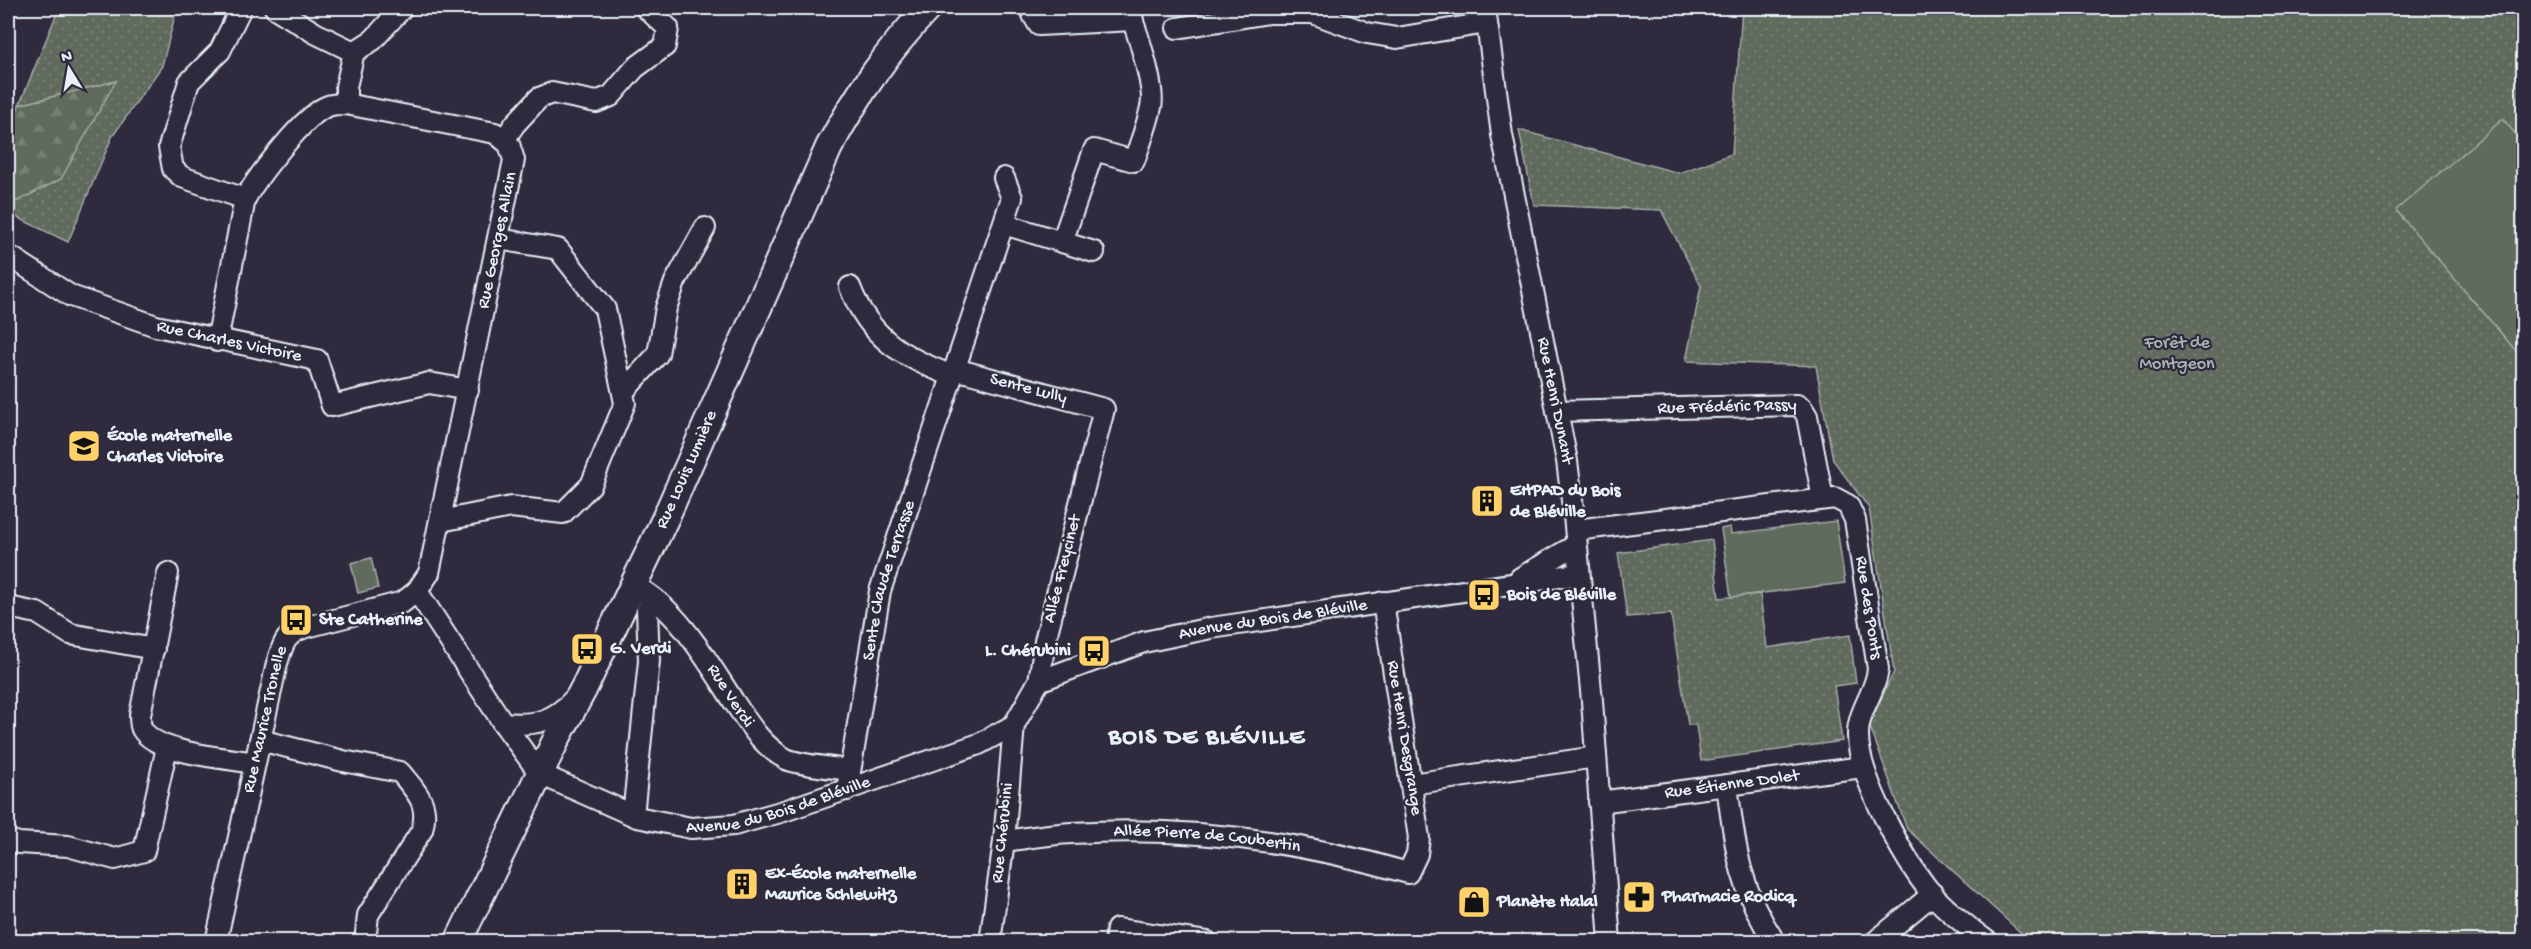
<svg xmlns="http://www.w3.org/2000/svg" width="2531" height="949" font-family="'Gochi Hand',sans-serif">
<style>
.green{fill:url(#green-dots);stroke:#a4aeaa;stroke-width:1.5}
.forest{fill:url(#forest-firs);stroke:#a4aeaa;stroke-width:1.5}
.pitch{fill:#616a5d;stroke:#a4aeaa;stroke-width:1.5}
.lines{fill:none;stroke-linecap:round;stroke-linejoin:round}
.minor-casing{stroke:#e8f1f8;stroke-width:24}
.major-casing{stroke:#e8f1f8;stroke-width:30}
.minor{stroke:#2f2a3d;stroke-width:20}
.major{stroke:#2f2a3d;stroke-width:26}
.labels{text-anchor:middle;dominant-baseline:central;stroke-width:4.5;stroke-linejoin:round;paint-order:stroke}
.street-label{font-size:18px;fill:#e8f1f8;stroke:#2f2a3d}
.park-label{font-size:18px;fill:#abb4b2;stroke:#2f2a3d}
.poi-label{font-size:18px;font-weight:bold;fill:#e8f1f8;stroke:#2f2a3d;text-anchor:start}
.district-label{font-size:24px;font-weight:bold;letter-spacing:1.5px;fill:#e8f1f8;stroke:#2f2a3d}
</style>
<defs>
<pattern id="green-dots" width="8" height="8" patternUnits="userSpaceOnUse" patternTransform="scale(1.5)"><rect width="8" height="8" fill="#616a5d"/><path d="M2 2h.1M6 6h.1" fill="none" stroke="#788075" stroke-width="1.8" stroke-linecap="round"/></pattern>
<pattern id="forest-firs" width="22" height="20" patternUnits="userSpaceOnUse" patternTransform="scale(1.5)"><rect width="22" height="20" fill="#616a5d"/><path d="M5 1l3.5 6h-7zM16 11l3.5 6h-7z" fill="#788075"/></pattern>
</defs>
<rect width="100%" height="100%" fill="#2f2a3d"/>
<filter id="ink" filterUnits="userSpaceOnUse"><feTurbulence type="fractalNoise" baseFrequency=".0167" numOctaves="2"/><feDisplacementMap in="SourceGraphic" scale="12" xChannelSelector="R" yChannelSelector="G"/><feConvolveMatrix kernelMatrix="1 2 1 2 8 2 1 2 1" color-interpolation-filters="sRGB"/></filter>
<g filter="url(#ink)">
<path class="green" d="M 59,8 L 177,8 L 162,66 L 112,137 L 68,242 L 8,213 L 8,133 Z
M 1742,8 L 2523,8 L 2523,941 L 2030,941 L 1907,829 L 1869,724 L 1894,672 L 1869,508 L 1833,460 L 1816,366 L 1686,361 L 1701,286 L 1661,210 L 1534,205 L 1519,130 L 1679,173 L 1732,154 Z
M 1712,540 L 1719,598 L 1760,594 L 1767,648 L 1850,635 L 1856,683 L 1834,686 L 1842,741 L 1701,761 L 1696,725 L 1688,725 L 1671,614 L 1627,617 L 1618,553 Z"/>
<path class="forest" d="M 116,81 L 61,179 L 8,206 L 8,133 L 19,105 Z"/>
<path class="pitch" d="M 2503,119 L 2523,143 L 2523,359 L 2396,210 Z
M 1836,521 L 1845,583 L 1731,597 L 1721,529 L 1730,527 L 1731,534 Z
M 371,558 L 378,588 L 358,593 L 351,563 Z"/>
<g class="lines">
<g class="minor-casing">
<g id="minor">
<path d="M 241,8 L 220,51 L 189,82 L 169,147 L 173,169 L 182,177 L 245,199"/>
<path d="M 275,8 L 315,33 L 354,52"/>
<path d="M 1033,8 L 1033,15 L 1039,25 L 1133,20"/>
<path id="s1" d="M 1485,8 L 1502,135 L 1567,461 L 1574,516 L 1592,701 L 1610,942"/>
<path d="M 1177,28 L 1269,13 L 1313,13 L 1367,33 L 1397,38 L 1486,23"/>
<path d="M 346,104 L 346,87 L 354,52 L 373,40 L 402,8"/>
<path d="M 504,140 L 515,124 L 539,98 L 552,93 L 596,102 L 611,96 L 635,68 L 665,46 L 668,28 L 646,8"/>
<path d="M 1004,224 L 1094,252"/>
<path d="M 1062,242 L 1094,150 L 1134,161 C 1140,144 1147,126 1151,107 C 1156,89 1136,26 1127,8"/>
<path id="s2" d="M 8,255 L 71,296 L 156,326 L 317,360 L 332,406 L 429,383 L 468,390"/>
<path d="M 850,287 C 869,338 904,358 953,376"/>
<path id="s3" d="M 955,369 L 1104,409 L 1045,641 L 1039,681 L 1014,725 L 1004,841 L 990,942"/>
<path d="M 623,392 L 658,354 L 666,308 L 675,282 L 705,228"/>
<path id="s4" d="M 1557,411 L 1797,405 L 1802,408 L 1807,416 L 1823,499"/>
<path d="M 441,521 L 511,507 L 563,513 L 591,485 L 625,403 L 605,309 L 558,249 L 498,239"/>
<path id="s5" d="M 1576,530 L 1835,498 L 1848,505 L 1855,520 L 1878,669 C 1876,692 1858,710 1858,734 C 1857,775 1905,862 1932,894 C 1948,912 1969,928 1988,942"/>
<path d="M 168,573 L 140,715 C 140,719 140,726 142,729 C 156,754 228,758 255,763"/>
<path d="M 1520,578 L 1569,549 L 1577,548"/>
<path id="s6" d="M 632,585 C 675,604 709,663 734,702 C 749,724 762,746 786,759 C 799,765 835,768 850,770"/>
<path id="s7" d="M 417,591 L 503,723 L 540,774 L 637,817 L 691,828 L 734,825 L 784,811 L 979,744 L 1014,725"/>
<path d="M 8,610 L 13,608 L 37,613 L 70,634 L 154,649"/>
<path id="s8" d="M 1039,681 L 1144,642 L 1211,628 L 1579,574"/>
<path d="M 503,723 C 535,726 553,722 575,698"/>
<path d="M 260,740 L 343,761 L 400,772 C 416,792 430,803 422,830 L 368,915 L 365,942"/>
<path d="M 1411,784 L 1596,757"/>
<path d="M 1727,785 C 1735,847 1739,889 1775,942"/>
<path id="s9" d="M 847,790 L 880,591 L 1012,198 L 1004,178"/>
<path id="s10" d="M 1599,802 L 1863,767"/>
<path d="M 634,806 L 649,661 L 647,609 L 654,599"/>
<path d="M 8,840 L 19,843 L 68,846 L 115,859 L 144,851 L 167,747"/>
<path id="s11" d="M 1004,841 C 1027,838 1050,834 1072,833 C 1185,826 1300,841 1408,873 L 1417,854 L 1419,838 L 1383,602"/>
<path id="s12" d="M 216,942 L 277,663 C 283,645 284,635 303,628 L 403,602 L 417,591 L 429,573 L 514,160 L 509,144 L 495,133 L 346,104 C 341,104 333,104 328,106 C 306,113 257,177 245,199 L 217,341"/>
<path d="M 1115,942 L 1117,929 L 1207,942"/>
<path d="M 1875,942 L 1933,894"/>
</g>
</g>
<g class="major-casing">
<g id="major">
<path id="s13" d="M 458,942 L 558,736 L 584,688 L 665,519 L 829,147 C 858,94 887,51 928,8"/>
</g>
</g>
<use href="#minor" class="minor"/>
<use href="#major" class="major"/>
</g>
</g>
<defs>
<g id="school-square" transform="scale(1.725)"><rect x="-9" y="-9" width="18" height="18" rx="4" fill="#ffd166" stroke="#2f2a3d"/><path d="M0-5L7-2L0 1L-7-2ZM-4 1L0 2.5L4 1V4Q0 6-4 4Z" fill="#111"/></g>
<g id="building-square" transform="scale(1.725)"><rect x="-9" y="-9" width="18" height="18" rx="4" fill="#ffd166" stroke="#2f2a3d"/><path d="M-4-6H4V6H1V3H-1V6H-4ZM-2.5-4.3h1.7v1.8h-1.7ZM.8-4.3h1.7v1.8H.8ZM-2.5-1h1.7V.8h-1.7ZM.8-1h1.7V.8H.8Z" fill="#111"/></g>
<g id="bus-square" transform="scale(1.725)"><rect x="-9" y="-9" width="18" height="18" rx="4" fill="#ffd166" stroke="#2f2a3d"/><path d="M-5-6H5V4H4V6H2V4H-2V6H-4V4H-5ZM-3.5-4V0h7V-4ZM-3.5 1.2v1.5H-2V1.2ZM2 1.2v1.5H3.5V1.2Z" fill="#111"/></g>
<g id="pharmacy-square" transform="scale(1.725)"><rect x="-9" y="-9" width="18" height="18" rx="4" fill="#ffd166" stroke="#2f2a3d"/><path d="M-2-6h4v4h4v4h-4v4h-4v-4h-4v-4h4Z" fill="#111"/></g>
<g id="shop-square" transform="scale(1.725)"><rect x="-9" y="-9" width="18" height="18" rx="4" fill="#ffd166" stroke="#2f2a3d"/><path d="M-5-2.5h2.3a2.7 3.5 0 0 1 5.4 0H5L5.5 6h-11ZM-1.5-2.5h3a1.5 2.3 0 0 0-3 0Z" fill="#111"/></g>
</defs>
<g fill-rule="evenodd">
<use href="#school-square" x="84" y="446"/>
<use href="#building-square" x="1487" y="501"/>
<use href="#bus-square" x="1484" y="595"/>
<use href="#bus-square" x="296" y="620"/>
<use href="#bus-square" x="587" y="649"/>
<use href="#bus-square" x="1094" y="651"/>
<use href="#building-square" x="742" y="884"/>
<use href="#pharmacy-square" x="1639" y="897"/>
<use href="#shop-square" x="1474" y="902"/>
</g>
<g class="labels">
<g class="street-label">
<text stroke="none"><textPath href="#s12" startOffset="814">Rue Georges Allain</textPath></text>
<text stroke="none"><textPath href="#s2" startOffset="240">Rue Charles Victoire</textPath></text>
<text stroke="none"><textPath href="#s3" startOffset="76">Sente Lully</textPath></text>
<text stroke="none"><textPath href="#s1" startOffset="399">Rue Henri Dunant</textPath></text>
<text stroke="none"><textPath href="#s4" startOffset="170">Rue Frédéric Passy</textPath></text>
<text stroke="none"><textPath href="#s13" startOffset="525">Rue Louis Lumière</textPath></text>
<text transform="translate(1063 569) rotate(-76)">Allée Freycinet</text>
<text stroke="none"><textPath href="#s9" startOffset="214">Sente Claude Terrasse</textPath></text>
<text stroke="none"><textPath href="#s5" startOffset="381">Rue des Ponts</textPath></text>
<text stroke="none"><textPath href="#s8" startOffset="243">Avenue du Bois de Bléville</textPath></text>
<text stroke="none"><textPath href="#s6" startOffset="150">Rue Verdi</textPath></text>
<text stroke="none"><textPath href="#s12" startOffset="228">Rue Maurice Tronelle</textPath></text>
<text transform="translate(1404 738) rotate(81)">Rue Henri Desgrange</text>
<text stroke="none"><textPath href="#s10" startOffset="134">Rue Étienne Dolet</textPath></text>
<text stroke="none"><textPath href="#s7" startOffset="472">Avenue du Bois de Bléville</textPath></text>
<text transform="translate(1003 833) rotate(-84)">Rue Chérubini</text>
<text stroke="none"><textPath href="#s11" startOffset="204">Allée Pierre de Coubertin</textPath></text>
</g>
<g class="park-label">
<text x="2177" y="343">Forêt de<tspan x="2177" dy="21">Montgeon</tspan></text>
</g>
<g class="poi-label">
<text x="107" y="436">École maternelle<tspan x="107" dy="21">Charles Victoire</tspan></text>
<text x="1510" y="491">EHPAD du Bois<tspan x="1510" dy="21">de Bléville</tspan></text>
<text x="1507" y="595">Bois de Bléville</text>
<text x="319" y="620">Ste Catherine</text>
<text x="610" y="649">G. Verdi</text>
<text x="1071" y="651" text-anchor="end">L. Chérubini</text>
<text x="765" y="874">Ex-École maternelle<tspan x="765" dy="21">Maurice Schlewitz</tspan></text>
<text x="1662" y="897">Pharmacie Rodicq</text>
<text x="1497" y="902">Planète Halal</text>
</g>
<g class="district-label">
<text x="1207" y="738">BOIS DE BLÉVILLE</text>
</g>
</g>
<rect width="2531" height="949" fill="none" stroke="#2f2a3d" stroke-width="30"/>
<rect x="15" y="15" width="2501" height="919" fill="none" stroke="#e8f1f8" stroke-width="2" filter="url(#ink)"/>
<g transform="translate(69 69) rotate(349)" stroke="#2f2a3d" stroke-width="4.5" paint-order="stroke">
<path d="M0-4.5L10 22L0 15L-10 22Z" fill="#e8f1f8"/>
<text y="-9" font-size="16" font-weight="bold" text-anchor="middle" fill="#e8f1f8">N</text>
</g>
</svg>
